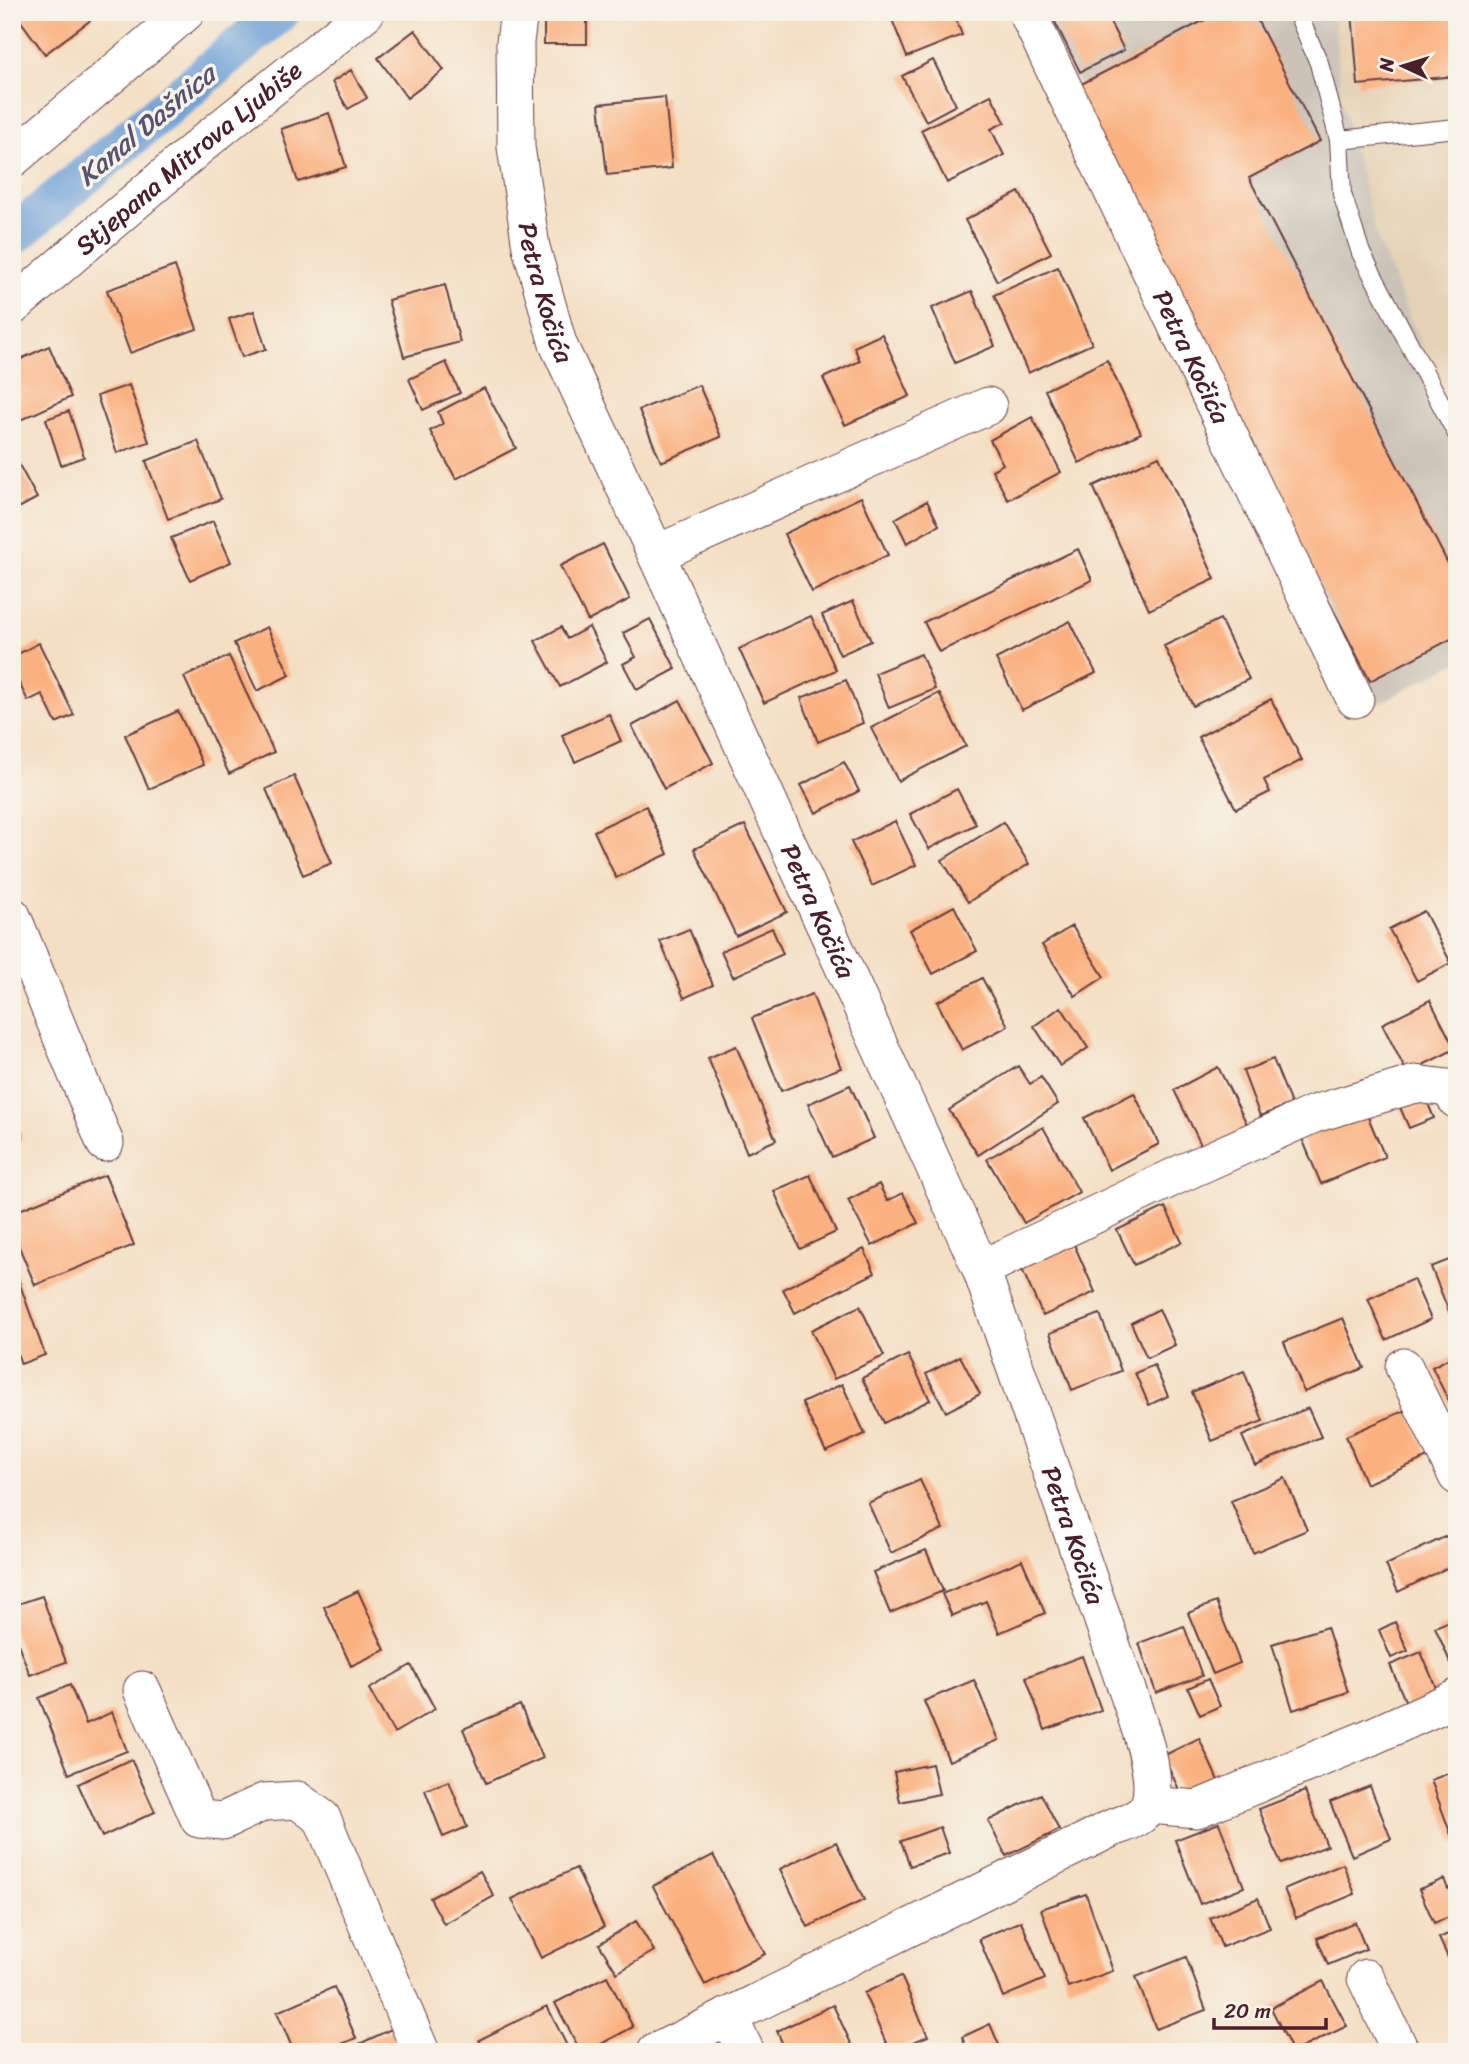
<svg xmlns="http://www.w3.org/2000/svg" width="1469" height="2064" font-family="Sriracha,sans-serif">
<style>
.built{fill:#e5d1b4}
.industrial{fill:#cbc3b8}
.lines{fill:none;stroke-linecap:round;stroke-linejoin:round}
.canal{stroke:#6ea1d9;stroke-width:40}
.building{fill:#fbb07f}
.service-casing{stroke:#643c42;stroke-width:20}
.minor-casing{stroke:#643c42;stroke-width:39}
.service{stroke:#fff;stroke-width:18}
.minor{stroke:#fff;stroke-width:37}
.labels{text-anchor:middle;dominant-baseline:central;stroke-width:7;stroke-linejoin:round;paint-order:stroke}
.street-label{font-size:26px;fill:#4a1f2b;stroke:#f7f3e8}
.water-label{font-size:28px;font-style:italic;fill:#585371;stroke:#f7f3e8}
</style>
<rect width="100%" height="100%" fill="#f7f3e8"/>
<filter id="ink" filterUnits="userSpaceOnUse"><feTurbulence type="fractalNoise" baseFrequency=".0143" numOctaves="2"/><feDisplacementMap in="SourceGraphic" scale="14" xChannelSelector="R" yChannelSelector="G"/><feConvolveMatrix kernelMatrix="1 2 1 2 8 2 1 2 1" color-interpolation-filters="sRGB"/></filter>
<filter id="wash" filterUnits="userSpaceOnUse"><feTurbulence type="fractalNoise" baseFrequency=".00686" numOctaves="4" result="noise"/><feDisplacementMap in="SourceGraphic" scale="28" xChannelSelector="R" yChannelSelector="G"/><feGaussianBlur stdDeviation="1.57" result="paint"/><feColorMatrix in="noise" values="0 0 0 0 0 0 0 0 0 0 0 0 0 0 0 0 0 1.4 0 .05"/><feComposite in="paint" operator="in"/></filter>
<g filter="url(#wash)">
<rect width="100%" height="100%" fill="#f4dfc4"/>
<path class="built" d="M 1334,12 L 1457,12 L 1457,434 L 1377,237 L 1341,98 Z"/>
<path class="industrial" d="M 1044,12 L 1334,12 L 1341,98 L 1377,237 L 1457,434 L 1457,662 L 1376,705 Z"/>
<g class="lines">
<path class="canal" d="M 12,237 L 280,12"/>
</g>
<g id="blocks">
<path class="building" d="M 14,12 L 87,12 L 92,19 L 45,54 Z
M 544,12 L 587,12 L 587,44 L 544,44 Z
M 889,12 L 953,12 L 962,35 L 907,57 Z
M 1050,12 L 1105,12 L 1124,50 L 1080,72 Z
M 1220,12 L 1253,12 L 1320,141 L 1249,178 L 1457,581 L 1457,636 L 1370,681 L 1066,92 Z
M 1352,12 L 1457,12 L 1457,76 L 1358,85 Z
M 415,30 L 444,70 L 407,98 L 378,58 Z
M 933,60 L 956,105 L 926,121 L 902,76 Z
M 351,70 L 367,98 L 348,109 L 332,82 Z
M 991,95 L 1005,122 L 991,129 L 1004,155 L 947,183 L 921,130 Z
M 665,97 L 672,168 L 607,175 L 599,104 Z
M 329,113 L 346,167 L 298,182 L 281,129 Z
M 1019,192 L 1051,253 L 997,281 L 965,220 Z
M 175,266 L 197,329 L 130,353 L 107,290 Z
M 1058,267 L 1092,344 L 1028,373 L 994,295 Z
M 445,285 L 460,342 L 404,357 L 388,300 Z
M 972,291 L 995,346 L 955,363 L 932,308 Z
M 254,311 L 266,349 L 242,357 L 229,319 Z
M 882,334 L 910,396 L 845,425 L 823,378 L 860,361 L 854,347 Z
M 49,346 L 71,397 L 16,422 L 12,414 L 12,363 Z
M 1107,360 L 1141,433 L 1079,463 L 1045,390 Z
M 446,362 L 460,393 L 423,410 L 409,379 Z
M 129,385 L 149,442 L 117,453 L 97,396 Z
M 699,385 L 721,437 L 661,462 L 639,410 Z
M 484,388 L 516,448 L 456,479 L 430,431 L 443,424 L 438,412 Z
M 69,411 L 84,457 L 61,465 L 46,419 Z
M 1032,417 L 1061,472 L 1008,500 L 992,470 L 1003,464 L 990,440 Z
M 198,441 L 221,499 L 168,519 L 146,461 Z
M 1159,456 L 1215,579 L 1149,610 L 1093,486 Z
M 17,461 L 37,498 L 13,511 L 12,464 Z
M 861,497 L 888,555 L 812,592 L 784,534 Z
M 927,501 L 939,525 L 907,543 L 895,519 Z
M 213,521 L 231,562 L 190,580 L 171,538 Z
M 603,544 L 630,599 L 588,621 L 560,566 Z
M 1078,549 L 1092,580 L 939,652 L 924,622 Z
M 853,601 L 871,641 L 840,655 L 822,615 Z
M 811,616 L 836,670 L 764,703 L 739,649 Z
M 650,619 L 676,669 L 637,690 L 623,664 L 636,657 L 623,633 Z
M 1220,619 L 1249,679 L 1193,706 L 1164,646 Z
M 1070,621 L 1096,673 L 1022,710 L 996,659 Z
M 267,627 L 290,675 L 257,691 L 234,643 Z
M 561,627 L 567,639 L 589,627 L 607,662 L 560,687 L 535,641 Z
M 39,643 L 74,715 L 56,723 L 42,694 L 28,701 L 12,669 L 12,657 Z
M 921,654 L 935,689 L 889,708 L 875,673 Z
M 229,656 L 274,752 L 229,774 L 184,677 Z
M 846,680 L 863,723 L 818,742 L 801,698 Z
M 939,693 L 966,746 L 898,781 L 871,728 Z
M 1271,699 L 1302,760 L 1264,780 L 1270,792 L 1236,809 L 1198,737 Z
M 680,700 L 713,763 L 664,789 L 632,726 Z
M 178,711 L 203,765 L 149,789 L 125,735 Z
M 609,714 L 621,741 L 575,762 L 562,735 Z
M 844,762 L 859,791 L 816,813 L 801,785 Z
M 294,776 L 332,863 L 303,875 L 266,789 Z
M 957,789 L 976,824 L 929,849 L 910,814 Z
M 646,806 L 668,854 L 616,878 L 594,831 Z
M 895,821 L 916,865 L 872,886 L 851,842 Z
M 1003,822 L 1029,864 L 968,902 L 942,860 Z
M 745,825 L 787,912 L 736,936 L 694,849 Z
M 954,906 L 977,951 L 933,974 L 910,930 Z
M 1424,911 L 1451,963 L 1417,981 L 1389,929 Z
M 1072,926 L 1104,977 L 1075,996 L 1042,945 Z
M 772,928 L 783,954 L 733,977 L 721,951 Z
M 689,929 L 713,985 L 684,998 L 660,941 Z
M 982,978 L 1008,1026 L 962,1050 L 937,1002 Z
M 812,994 L 841,1068 L 781,1091 L 752,1018 Z
M 1430,1000 L 1455,1049 L 1407,1073 L 1382,1024 Z
M 1061,1007 L 1088,1048 L 1060,1066 L 1034,1026 Z
M 736,1046 L 776,1140 L 747,1153 L 708,1058 Z
M 1273,1059 L 1291,1104 L 1260,1116 L 1243,1071 Z
M 1018,1066 L 1030,1084 L 1041,1077 L 1058,1104 L 978,1155 L 949,1110 Z
M 1218,1067 L 1250,1130 L 1205,1153 L 1174,1090 Z
M 850,1085 L 874,1138 L 832,1157 L 808,1104 Z
M 1134,1093 L 1159,1144 L 1109,1170 L 1084,1118 Z
M 1424,1094 L 1434,1118 L 1409,1128 L 1399,1105 Z
M 12,1109 L 23,1138 L 12,1142 Z
M 1365,1110 L 1385,1157 L 1321,1184 L 1301,1136 Z
M 1043,1127 L 1079,1192 L 1024,1223 L 987,1159 Z
M 105,1175 L 134,1245 L 35,1285 L 12,1230 L 12,1213 Z
M 810,1175 L 836,1232 L 800,1249 L 774,1191 Z
M 879,1184 L 887,1201 L 903,1193 L 918,1223 L 872,1246 L 848,1200 Z
M 1165,1207 L 1182,1242 L 1134,1265 L 1117,1230 Z
M 1073,1242 L 1095,1292 L 1043,1316 L 1020,1265 Z
M 864,1249 L 875,1273 L 795,1313 L 783,1289 Z
M 1457,1257 L 1457,1323 L 1454,1324 L 1431,1267 Z
M 13,1265 L 45,1355 L 21,1364 L 12,1339 Z
M 1413,1279 L 1431,1319 L 1386,1340 L 1368,1299 Z
M 860,1306 L 884,1356 L 834,1379 L 811,1330 Z
M 1159,1309 L 1175,1345 L 1147,1358 L 1131,1323 Z
M 1100,1314 L 1121,1371 L 1072,1390 L 1050,1333 Z
M 1343,1318 L 1364,1368 L 1304,1392 L 1284,1342 Z
M 1457,1354 L 1457,1413 L 1455,1414 L 1432,1367 Z
M 908,1355 L 930,1400 L 884,1423 L 862,1378 Z
M 960,1356 L 980,1394 L 946,1412 L 926,1374 Z
M 1154,1365 L 1168,1396 L 1149,1405 L 1135,1373 Z
M 1244,1371 L 1263,1421 L 1212,1441 L 1192,1392 Z
M 842,1384 L 865,1434 L 826,1452 L 802,1403 Z
M 1308,1408 L 1321,1437 L 1255,1465 L 1242,1436 Z
M 1408,1409 L 1428,1457 L 1366,1484 L 1346,1436 Z
M 1285,1478 L 1307,1530 L 1253,1553 L 1231,1501 Z
M 920,1480 L 943,1529 L 891,1553 L 868,1503 Z
M 1457,1531 L 1457,1563 L 1398,1592 L 1386,1565 Z
M 926,1550 L 943,1591 L 890,1613 L 873,1572 Z
M 1022,1560 L 1045,1613 L 999,1633 L 986,1601 L 952,1616 L 942,1594 Z
M 358,1591 L 385,1650 L 351,1666 L 324,1607 Z
M 42,1596 L 66,1662 L 30,1675 L 12,1628 L 12,1606 Z
M 1216,1602 L 1240,1663 L 1213,1674 L 1188,1613 Z
M 1457,1618 L 1457,1678 L 1435,1627 Z
M 1395,1622 L 1408,1651 L 1391,1658 L 1379,1630 Z
M 1184,1626 L 1202,1676 L 1156,1693 L 1139,1643 Z
M 1327,1627 L 1348,1692 L 1293,1710 L 1272,1644 Z
M 1421,1652 L 1440,1697 L 1409,1710 L 1390,1665 Z
M 1082,1656 L 1101,1710 L 1045,1730 L 1026,1677 Z
M 411,1665 L 435,1709 L 394,1733 L 369,1689 Z
M 1208,1679 L 1220,1706 L 1200,1715 L 1188,1688 Z
M 974,1680 L 999,1740 L 949,1761 L 924,1701 Z
M 70,1685 L 86,1724 L 112,1712 L 127,1751 L 69,1774 L 39,1698 Z
M 520,1705 L 543,1758 L 486,1783 L 463,1729 Z
M 1199,1738 L 1220,1785 L 1185,1802 L 1163,1756 Z
M 131,1759 L 155,1812 L 102,1837 L 78,1784 Z
M 932,1764 L 939,1794 L 900,1802 L 894,1772 Z
M 1457,1770 L 1457,1842 L 1454,1843 L 1431,1780 Z
M 449,1781 L 467,1827 L 443,1837 L 425,1790 Z
M 1370,1786 L 1391,1839 L 1352,1856 L 1330,1802 Z
M 1305,1791 L 1327,1846 L 1281,1864 L 1259,1809 Z
M 1041,1794 L 1059,1830 L 1006,1856 L 988,1821 Z
M 1219,1823 L 1244,1887 L 1200,1904 L 1175,1840 Z
M 940,1827 L 949,1853 L 910,1866 L 901,1841 Z
M 836,1842 L 864,1900 L 808,1927 L 780,1869 Z
M 713,1855 L 765,1954 L 705,1985 L 653,1886 Z
M 1343,1864 L 1355,1894 L 1296,1918 L 1284,1889 Z
M 576,1868 L 604,1927 L 541,1958 L 512,1899 Z
M 480,1871 L 494,1896 L 444,1924 L 430,1898 Z
M 1444,1879 L 1448,1889 L 1457,1885 L 1457,1914 L 1434,1923 L 1419,1889 Z
M 1086,1894 L 1113,1971 L 1068,1987 L 1041,1909 Z
M 1258,1898 L 1270,1928 L 1222,1947 L 1210,1918 Z
M 636,1921 L 654,1951 L 617,1973 L 599,1944 Z
M 1021,1921 L 1045,1979 L 1003,1997 L 979,1939 Z
M 1355,1922 L 1366,1949 L 1328,1965 L 1317,1938 Z
M 1457,1930 L 1457,1977 L 1439,1938 Z
M 1186,1957 L 1206,2010 L 1156,2029 L 1136,1977 Z
M 607,1976 L 633,2027 L 586,2052 L 581,2052 L 555,2003 Z
M 901,1976 L 928,2036 L 890,2052 L 864,1993 Z
M 1323,1981 L 1347,2026 L 1293,2052 L 1271,2008 Z
M 334,1987 L 356,2038 L 323,2052 L 294,2052 L 277,2012 Z
M 833,2005 L 855,2052 L 786,2052 L 777,2031 Z
M 547,2006 L 570,2052 L 485,2052 L 479,2040 Z
M 990,2024 L 1002,2052 L 968,2052 L 962,2037 Z
M 400,2025 L 413,2052 L 360,2052 L 357,2045 Z"/>
</g>
</g>
<g filter="url(#ink)">
<use href="#blocks" fill-opacity="0" stroke="#643c42" stroke-width="2"/>
<g class="lines">
<g class="service-casing">
<path id="service" d="M 1297,12 L 1319,63 L 1339,140
M 1457,128 L 1339,140 L 1342,194 L 1361,253 L 1457,434"/>
</g>
<g class="minor-casing">
<g id="minor">
<path id="s1" d="M 519,12 L 515,42 L 516,147 L 531,247 L 558,344 L 656,554 L 981,1269 L 1133,1707 C 1141,1731 1159,1780 1149,1805 C 1143,1819 1125,1823 1112,1828 L 656,2052"/>
<path id="s2" d="M 1027,12 L 1355,699"/>
<path d="M 12,159 L 186,12"/>
<path id="s3" d="M 12,307 L 208,139 L 366,12"/>
<path d="M 656,554 L 988,406"/>
<path d="M 12,916 L 105,1143"/>
<path d="M 981,1269 L 1180,1174 L 1314,1114 L 1415,1084 L 1448,1088 L 1457,1100"/>
<path d="M 1404,1367 L 1457,1476"/>
<path d="M 142,1690 L 199,1819 L 223,1821 L 264,1802 L 297,1800 L 322,1818 L 421,2052"/>
<path d="M 1149,1805 L 1197,1809 L 1366,1739 L 1457,1698"/>
<path d="M 1366,1978 L 1401,2052"/>
<path d="M 728,2016 L 746,2052"/>
</g>
</g>
<use href="#service" class="service"/>
<use href="#minor" class="minor"/>
</g>
</g>
<g class="labels">
<g class="street-label">
<text stroke="none"><textPath href="#s3" startOffset="231">Stjepana Mitrova Ljubiše</textPath></text>
<text stroke="none"><textPath href="#s1" startOffset="284">Petra Kočića</textPath></text>
<text stroke="none"><textPath href="#s2" startOffset="382">Petra Kočića</textPath></text>
<text stroke="none"><textPath href="#s1" startOffset="961">Petra Kočića</textPath></text>
<text stroke="none"><textPath href="#s1" startOffset="1636">Petra Kočića</textPath></text>
</g>
<g class="water-label">
<text transform="translate(146 125) rotate(-40)">Kanal Dašnica</text>
</g>
</g>
<rect width="1469" height="2064" fill="none" stroke="#f7f3e8" stroke-width="42"/>
<g transform="translate(1403 66) rotate(274)" stroke="#f7f3e8" stroke-width="5" paint-order="stroke">
<path d="M0-5L12 26L0 18L-12 26Z" fill="#4a1f2b"/>
<text y="-10" font-size="19" font-weight="bold" text-anchor="middle" fill="#4a1f2b">N</text>
</g>
<path d="M1214 2018v10h112v-10" fill="none" stroke="#4a1f2b" stroke-width="3.5"/>
<text x="1224" y="2018" font-size="21" fill="#4a1f2b" stroke="#f7f3e8" stroke-width="5" paint-order="stroke">20 m</text>
</svg>
